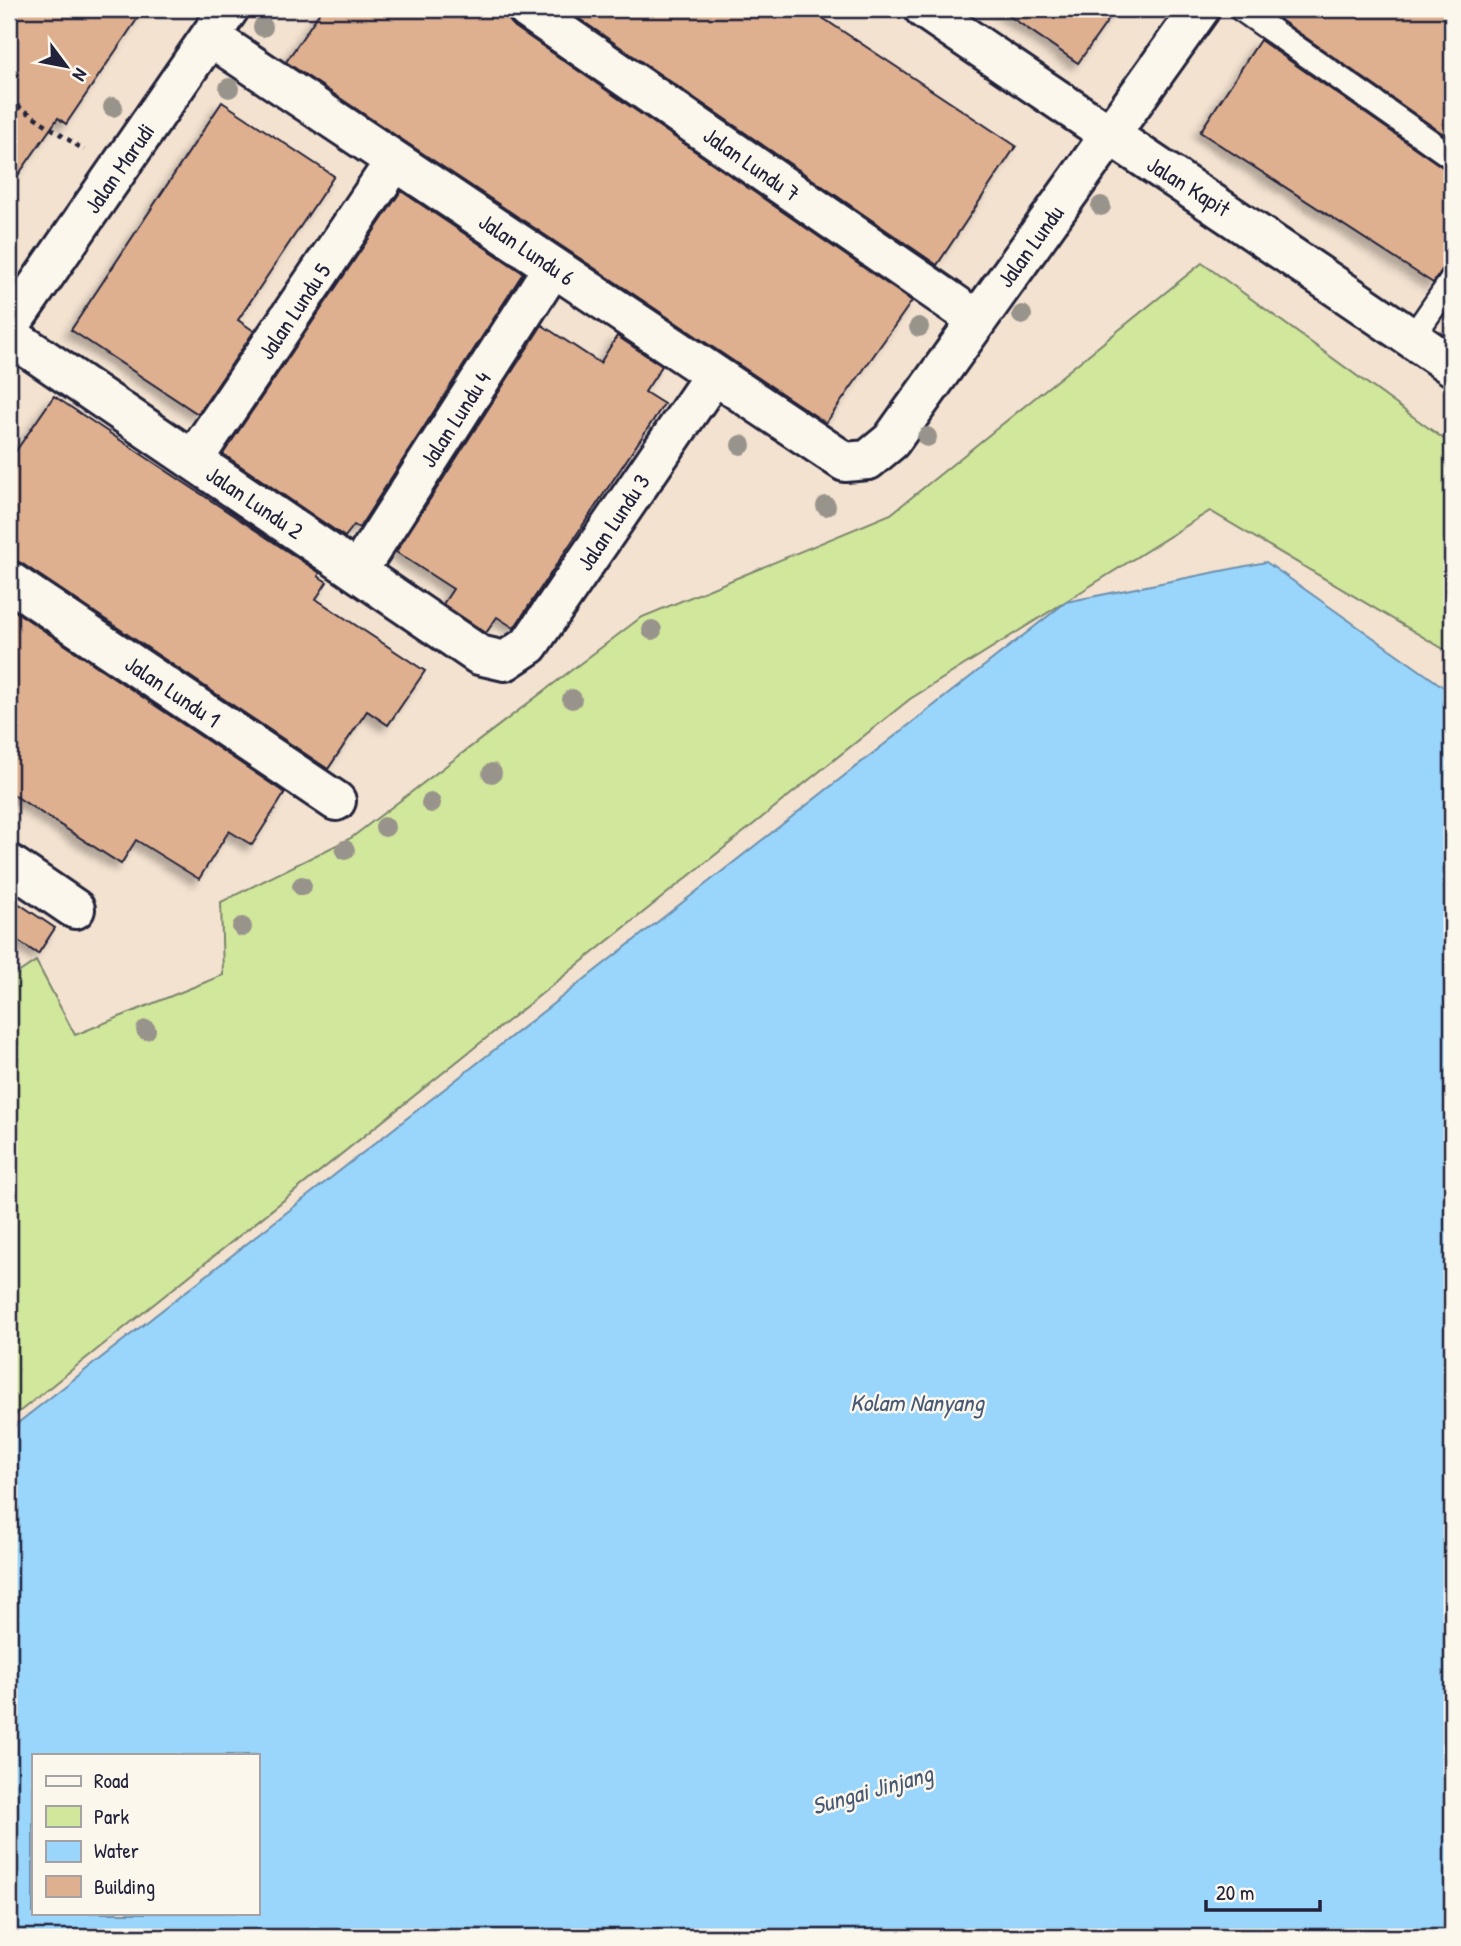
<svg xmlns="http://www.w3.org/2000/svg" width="1461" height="1946" font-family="'Patrick Hand',sans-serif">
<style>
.green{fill:#d1e79c;stroke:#7a846c;stroke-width:2}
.water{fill:#9ad6fb;stroke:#6a8eae;stroke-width:2;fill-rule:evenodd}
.building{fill:#dfb090;stroke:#22223b;stroke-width:2;filter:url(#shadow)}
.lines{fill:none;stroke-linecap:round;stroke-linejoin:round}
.service-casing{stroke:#22223b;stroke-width:28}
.minor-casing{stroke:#22223b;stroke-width:44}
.path{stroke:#22223b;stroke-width:4.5;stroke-dasharray:5 5;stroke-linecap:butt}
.service{stroke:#fbf7ec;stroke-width:23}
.minor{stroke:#fbf7ec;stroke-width:38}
.tree{fill:#98938b}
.labels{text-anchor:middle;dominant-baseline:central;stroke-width:5;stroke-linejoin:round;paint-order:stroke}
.street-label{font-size:23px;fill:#22223b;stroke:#fbf7ec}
.water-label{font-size:24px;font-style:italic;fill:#465875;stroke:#fbf7ec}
</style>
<defs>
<filter id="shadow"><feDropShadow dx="-6" dy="6" stdDeviation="3.5" flood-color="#0004"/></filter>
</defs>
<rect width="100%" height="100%" fill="#f3e2d0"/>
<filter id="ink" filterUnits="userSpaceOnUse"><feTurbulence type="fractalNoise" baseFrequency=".0143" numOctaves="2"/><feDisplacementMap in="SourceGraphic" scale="14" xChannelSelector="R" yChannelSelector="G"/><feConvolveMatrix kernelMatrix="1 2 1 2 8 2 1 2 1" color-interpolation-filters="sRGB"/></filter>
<g filter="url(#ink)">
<path class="green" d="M 1202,263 L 1452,445 L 1452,654 L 1210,511 L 910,699 L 9,1420 L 9,979 L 36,961 L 75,1035 L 223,975 L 221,902 L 351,838 L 640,618 L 891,514 Z"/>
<path class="water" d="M 1266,562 L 1452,693 L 1452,1937 L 9,1937 L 9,1430 L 1066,602 ZM 33,1755 L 257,1755 L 257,1913 L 33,1913 Z"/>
<path class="building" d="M 9,9 L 144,9 L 66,124 L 58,118 L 9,188 Z
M 322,9 L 505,9 L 508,19 L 515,27 L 912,301 L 826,423 L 286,62 Z
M 565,9 L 809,9 L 1016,146 L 937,265 Z
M 999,9 L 1116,9 L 1078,63 Z
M 1280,9 L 1452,9 L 1452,140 L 1275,16 Z
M 1260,40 L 1444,168 L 1452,171 L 1452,255 L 1433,283 L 1200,132 Z
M 222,102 L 334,176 L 238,320 L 254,331 L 198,414 L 71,330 Z
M 401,191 L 523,273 L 359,528 L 354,525 L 345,537 L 223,454 Z
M 542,325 L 600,363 L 617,336 L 662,366 L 645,392 L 664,404 L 514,628 L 497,617 L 486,633 L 443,604 L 453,589 L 396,552 Z
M 54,396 L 320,573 L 318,576 L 327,582 L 316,599 L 425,671 L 388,725 L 367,711 L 328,769 L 21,563 L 9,559 L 9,461 Z
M 9,607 L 285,793 L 252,845 L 229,831 L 199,879 L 136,840 L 121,864 L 9,792 Z
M 9,897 L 55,928 L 38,954 L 9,935 Z"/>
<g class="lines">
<g class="service-casing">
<path id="service" d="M 1241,9 L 1452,157
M 1412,338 L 1452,280"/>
</g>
<g class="minor-casing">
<path id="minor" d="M 527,9 L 976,319
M 924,9 C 1099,129 1277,245 1452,366
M 210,37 L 845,462 L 868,460 L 891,441 L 1200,9
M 9,327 L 229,9
M 9,335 L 479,655 L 505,661 L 529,645 L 714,375
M 193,460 L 395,161
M 357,572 L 553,267
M 9,581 L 336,801
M 9,864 L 75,909"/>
</g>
<path class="path" d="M 9,100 L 84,150"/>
<use href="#service" class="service"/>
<use href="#minor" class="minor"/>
</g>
<g class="tree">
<circle cx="263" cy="27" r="10"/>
<circle cx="229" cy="88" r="10"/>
<circle cx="113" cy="107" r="10"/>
<circle cx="1101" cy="206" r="10"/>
<circle cx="1022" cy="315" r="10"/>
<circle cx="919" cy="327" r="10"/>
<circle cx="927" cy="437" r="10"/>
<circle cx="741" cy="445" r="10"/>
<circle cx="826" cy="506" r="10"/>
<circle cx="652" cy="630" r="10"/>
<circle cx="572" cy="699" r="10"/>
<circle cx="492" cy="773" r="10"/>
<circle cx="431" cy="803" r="10"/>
<circle cx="385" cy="827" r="10"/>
<circle cx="345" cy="850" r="10"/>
<circle cx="302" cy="886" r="10"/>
<circle cx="242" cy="927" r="10"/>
<circle cx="146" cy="1030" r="10"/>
</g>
</g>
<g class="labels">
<g class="street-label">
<text transform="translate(752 164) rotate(35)">Jalan Lundu 7</text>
<text transform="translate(119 168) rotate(-55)">Jalan Marudi</text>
<text transform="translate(1189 186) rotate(32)">Jalan Kapit</text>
<text transform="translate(1030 246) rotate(-54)">Jalan Lundu</text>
<text transform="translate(527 249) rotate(34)">Jalan Lundu 6</text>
<text transform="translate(294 311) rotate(-56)">Jalan Lundu 5</text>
<text transform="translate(455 419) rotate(-57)">Jalan Lundu 4</text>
<text transform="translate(255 502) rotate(34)">Jalan Lundu 2</text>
<text transform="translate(613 522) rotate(-56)">Jalan Lundu 3</text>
<text transform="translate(173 691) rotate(34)">Jalan Lundu 1</text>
</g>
<g class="water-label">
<text x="917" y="1402">Kolam Nanyang</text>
<text transform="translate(872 1789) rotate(-16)">Sungai Jinjang</text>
</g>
</g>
<rect width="1461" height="1946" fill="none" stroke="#fbf7ec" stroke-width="35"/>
<rect x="18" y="18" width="1426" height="1911" fill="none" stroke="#22223b" stroke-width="2.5" filter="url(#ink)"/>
<rect x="32" y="1754" width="228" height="161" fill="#fbf7ec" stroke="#a4a2a5" stroke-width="2"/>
<rect x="46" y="1776" width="35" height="10" fill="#fbf7ec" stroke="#a4a2a5" stroke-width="2"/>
<text x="94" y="1788" font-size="21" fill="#22223b">Road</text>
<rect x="46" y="1806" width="35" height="21" fill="#d1e79c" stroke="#a4a2a5" stroke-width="2"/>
<text x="94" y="1824" font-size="21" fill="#22223b">Park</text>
<rect x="46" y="1841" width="35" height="21" fill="#9ad6fb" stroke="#a4a2a5" stroke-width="2"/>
<text x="94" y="1858" font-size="21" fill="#22223b">Water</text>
<rect x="46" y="1876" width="35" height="21" fill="#dfb090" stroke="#a4a2a5" stroke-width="2"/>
<text x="94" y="1894" font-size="21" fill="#22223b">Building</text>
<g transform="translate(66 66) rotate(122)" stroke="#fbf7ec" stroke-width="5" paint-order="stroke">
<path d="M0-5L12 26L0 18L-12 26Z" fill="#22223b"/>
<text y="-10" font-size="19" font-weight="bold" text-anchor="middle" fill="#22223b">N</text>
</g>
<path d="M1206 1900v10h114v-10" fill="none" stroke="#22223b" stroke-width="3.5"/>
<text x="1216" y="1900" font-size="21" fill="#22223b" stroke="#fbf7ec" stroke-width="5" paint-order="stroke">20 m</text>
</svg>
